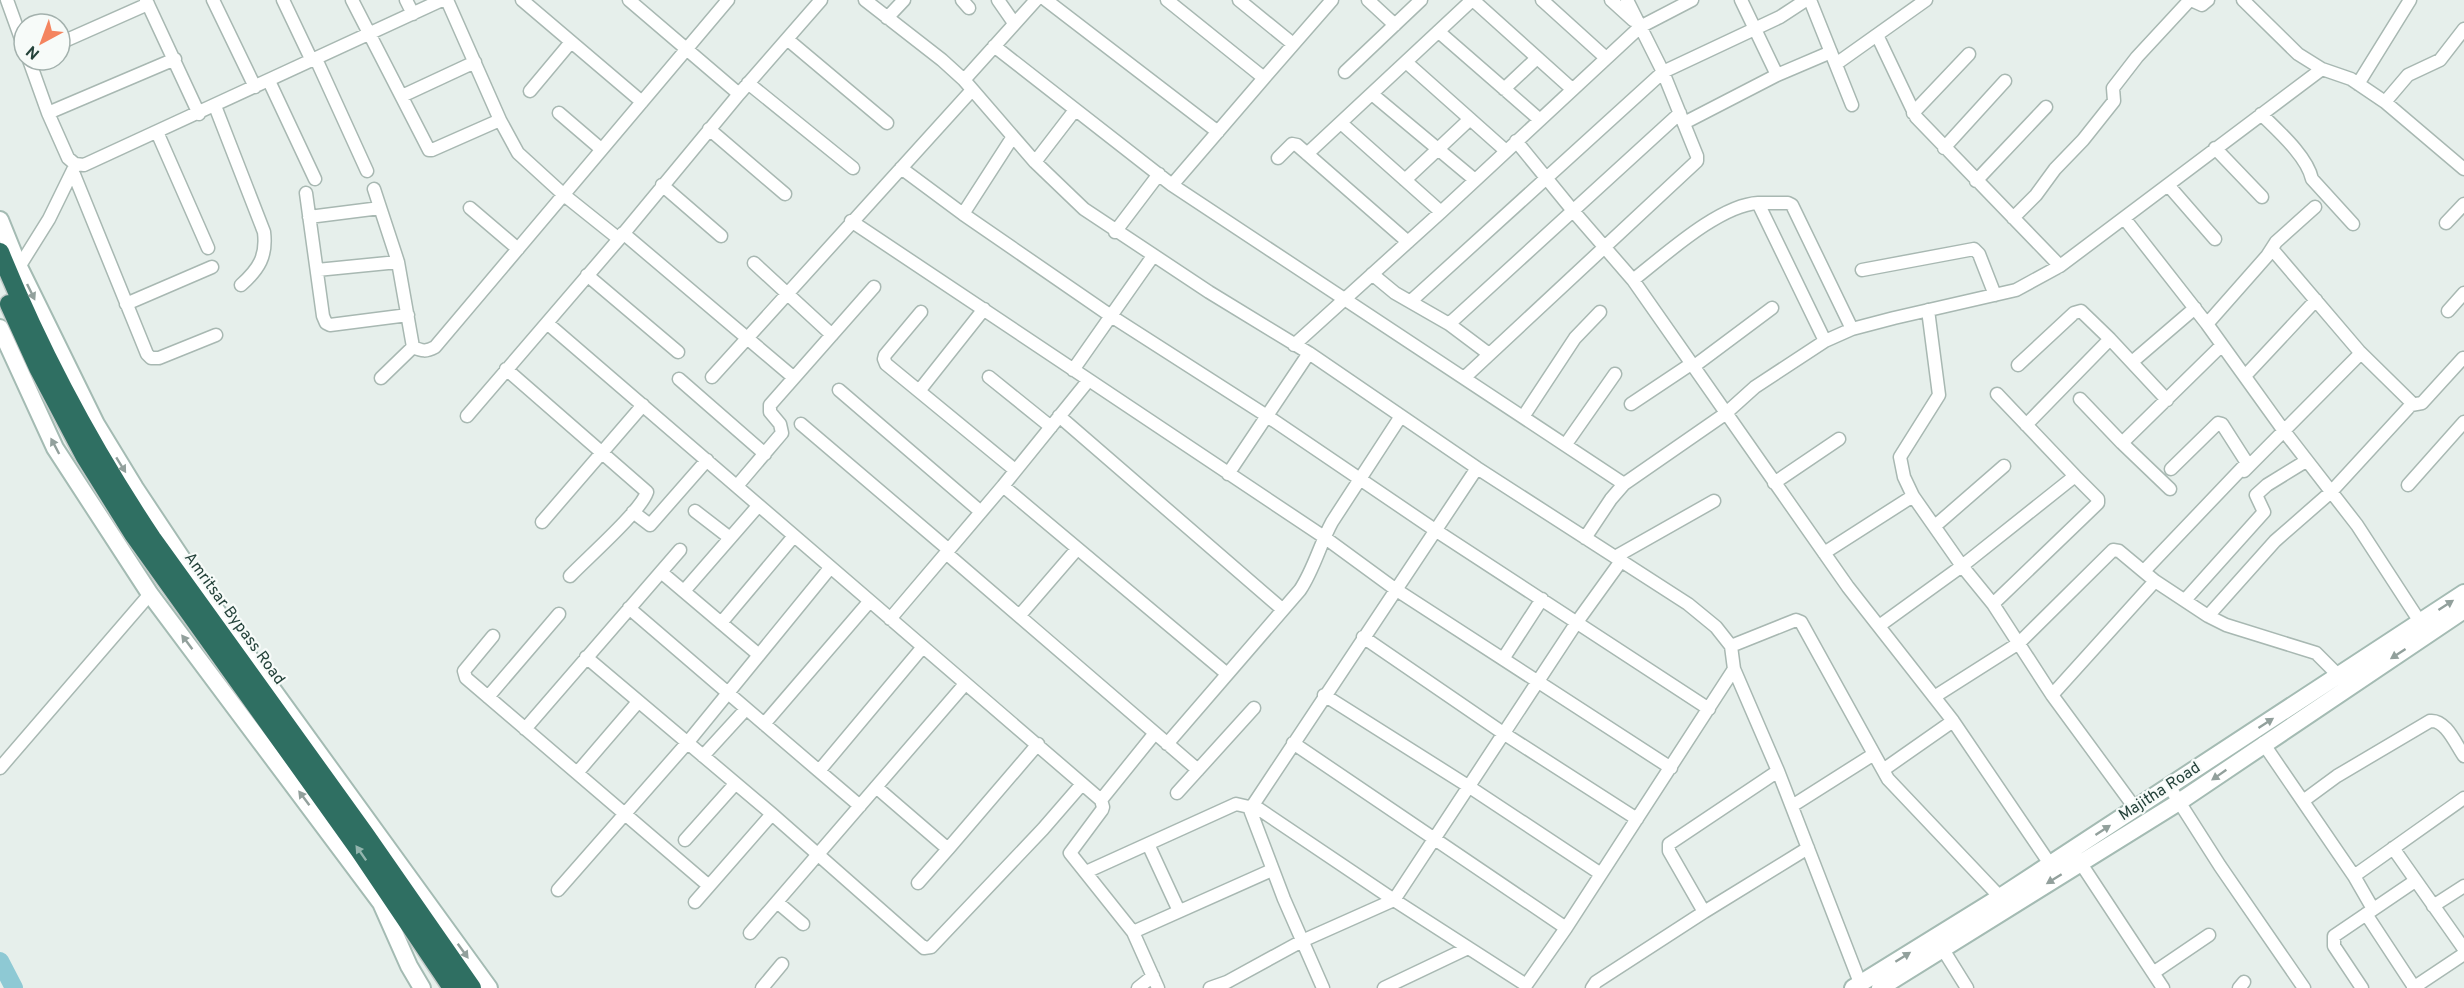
<svg xmlns="http://www.w3.org/2000/svg" width="2464" height="988" font-family="Overpass,sans-serif">
<style>
.lines{fill:none;stroke-linecap:round;stroke-linejoin:round}
.river{stroke:#8ec9d4;stroke-width:18}
.street-casing{stroke:#a8b8b2;stroke-width:15}
.secondary-casing{stroke:#a4bbb3;stroke-width:20}
.highway-casing{stroke:#c2cac8;stroke-width:21}
.street{stroke:#fff;stroke-width:12}
.secondary{stroke:#fff;stroke-width:16}
.highway{stroke:#2f6f62;stroke-width:18}
.oneway{fill:#92a09c}
.oneway2{fill:#93b5ae}
.labels{text-anchor:middle;dominant-baseline:central;stroke-width:4.5;stroke-linejoin:round;paint-order:stroke}
.street-label{font-size:16px;fill:#24423a;stroke:#f7fbf9}
</style>
<rect width="100%" height="100%" fill="#e6efeb"/>
<g class="lines">
<path class="river" d="M 0,961 L 14,988"/>
<g class="street-casing">
<path id="street" d="M 7,0 L 24,47
M 146,0 L 199,114
M 213,0 L 255,87
M 283,0 L 312,61
M 352,0 L 429,150 L 432,150 L 500,120
M 406,0 L 413,14
M 447,0 L 500,120 L 518,153 L 564,195 L 619,239
M 522,0 L 642,102
M 629,0 L 739,94
M 865,0 L 942,60 L 964,80 L 1035,162 L 1084,209 L 1209,292 L 1309,353 L 1477,468 L 1688,604 L 1716,627 L 1731,646 L 1734,669 L 1778,771 L 1862,988
M 962,0 L 969,8
M 998,0 L 1014,23
M 1046,0 L 1218,132
M 1167,0 L 1264,78 L 1172,185
M 1239,0 L 1293,44
M 1368,0 L 1395,25
M 1473,0 L 1572,89
M 1542,0 L 1606,58
M 1611,0 L 1633,20
M 1741,0 L 1777,75
M 1810,0 L 1852,105
M 2243,0 L 2298,54 L 2322,69 L 2351,79 L 2385,102 L 2464,169
M 887,18 L 904,0
M 1439,32 L 1540,120
M 1877,35 L 1916,117 L 2060,266
M 787,39 L 887,123
M 60,43 L 148,4
M 994,46 L 1172,185 L 1624,484
M 316,59 L 367,171
M 29,60 L 48,113 L 68,158 L 75,164 L 84,165 L 442,0
M 1406,62 L 1506,151
M 1836,64 L 1926,0
M 1345,72 L 1421,0
M 1264,78 L 1332,0
M 964,80 L 1036,0
M 269,81 L 315,179
M 748,83 L 853,168
M 2358,84 L 2410,0
M 1504,89 L 1537,58
M 530,91 L 571,42
M 1372,94 L 1475,180
M 402,96 L 475,62
M 2385,102 L 2408,75 L 2440,60 L 2464,29
M 215,106 L 264,232 C 267,256 259,269 241,285
M 48,113 L 175,59
M 559,113 L 601,149
M 1913,113 L 1969,54
M 2261,114 C 2277,130 2307,156 2312,179 L 2353,224
M 1341,123 L 1441,212
M 1684,123 L 1777,75 L 1831,52
M 709,129 L 785,194
M 157,132 L 208,248
M 1012,138 L 963,214 L 1111,316 L 1267,416 L 1435,530 L 1709,709
M 1516,141 L 1574,212 L 1633,280 L 1848,587 L 1953,721 L 2050,864
M 1944,148 L 2005,81
M 2215,148 L 2262,197
M 1307,154 L 1472,0
M 1278,158 L 1292,144 L 1297,145 L 1408,242
M 1035,162 L 1075,110
M 901,168 L 963,214
M 73,172 L 147,354 L 151,358 L 159,358 L 216,335
M 1405,180 L 1470,119
M 1976,181 L 2046,107
M 662,185 L 721,236
M 2168,185 L 2215,239
M 374,189 L 398,262 L 413,347 C 422,351 426,352 435,347 L 728,0
M 306,193 L 323,316 L 326,323 L 330,325 L 408,315
M 470,208 L 518,249
M 309,217 L 380,208
M 2013,218 L 2036,195 L 2055,169 L 2083,140 L 2114,101 L 2113,88 L 2137,57 L 2188,2 L 2191,0 L 2202,5 L 2208,0
M 2124,218 L 2207,324 L 2284,431 L 2357,525 L 2424,628
M 851,221 L 1324,537 L 1395,589 L 1671,768
M 2446,223 L 2464,204
M 1115,232 L 1159,174
M 623,233 L 793,377
M 2272,249 L 2359,351 L 2413,404
M 754,263 L 832,335
M 19,267 L 49,219 L 74,168
M 317,270 L 398,262
M 1862,270 L 1974,249 L 1979,254 L 1995,295
M 1372,274 L 1395,293 L 1449,324 L 1489,354
M 587,275 L 678,352
M 1633,280 C 1664,256 1719,205 1758,203
M 1411,301 L 1663,72 L 1780,17 L 1806,0
M 126,304 L 212,267
M 2448,311 L 2464,293
M 921,312 L 885,355 L 884,359 L 886,364 L 1015,470
M 547,323 L 1101,800
M 1449,324 L 1680,113
M 2207,324 L 2267,256 L 2276,242 L 2315,207
M 1825,341 L 1758,203 L 1788,203 L 1792,205 L 1852,329
M 1294,345 L 1441,212 L 1640,27 L 1692,0
M 2132,362 L 2195,308
M 2018,365 L 2074,313 L 2081,311 L 2110,339 L 2167,400
M 1693,367 L 1772,308
M 506,369 L 647,492 C 641,511 586,559 570,576
M 1073,370 L 1153,256
M 2245,376 L 2316,300
M 712,377 L 972,90
M 989,377 L 1051,427
M 381,378 L 413,347
M 1464,378 L 1697,161 L 1697,156 L 1663,72 L 1627,0
M 679,379 L 765,454
M 839,390 L 981,512
M 919,391 L 984,309
M 2080,399 L 2122,443
M 1631,404 L 1691,364
M 467,416 L 619,239 L 739,94 L 821,0
M 1059,416 L 1282,609
M 1523,417 L 1575,338 L 1600,312
M 801,424 L 949,550
M 2026,425 L 2110,339
M 1566,444 L 1615,374
M 2244,471 L 2361,353
M 1228,474 L 1309,353
M 1774,483 L 1839,439
M 2408,485 L 2464,422
M 737,486 L 782,433 L 780,424 L 770,412 L 770,405 L 874,287
M 1003,486 L 1226,673
M 2170,489 L 2122,443 L 2222,345
M 1913,496 L 1904,477 L 1900,457 L 1939,395 L 1928,310
M 695,511 L 730,538
M 633,512 L 650,525 L 707,460
M 542,522 L 643,405
M 1935,526 L 2004,466
M 1585,538 L 1611,499 L 1624,484 L 1725,414 L 1755,387 L 1825,341 L 1852,329 L 1894,318 L 2016,290 L 2060,266 L 2322,69
M 946,553 L 1198,770
M 1824,553 L 1913,496 L 1962,566 L 1993,604 L 2052,695 L 2135,808
M 1615,557 L 1714,501
M 2144,571 L 2247,463 L 2222,424 L 2218,423 L 2171,469
M 661,572 L 759,655
M 684,591 L 758,506
M 2185,600 L 2264,512 L 2256,495 L 2267,485 L 2306,461
M 1993,604 L 2098,503 L 2098,499 L 2075,476
M 629,608 L 819,771 L 922,648
M 1020,615 L 1077,549
M 890,619 L 1003,486 L 1088,381
M 721,623 L 794,536
M 1879,626 L 1962,566 L 2075,476 L 1997,394
M 493,636 L 464,671 L 466,678 L 709,886
M 1363,637 L 1503,733 L 1637,819
M 1731,646 L 1796,620 L 1801,622 L 1874,754 L 1792,806
M 586,657 L 772,814 L 924,948 L 931,947 L 1043,829 L 1082,784
M 1503,659 L 1542,599
M 2338,675 L 2316,653 L 2226,625 L 2208,616 L 2275,541 L 2331,492 L 2411,405 L 2422,403 L 2463,358
M 1324,695 L 1468,786 L 1601,874
M 2052,695 L 2155,581
M 488,697 L 559,614
M 1934,697 L 2019,643 L 2113,550 L 2119,551 L 2155,581 L 2208,616
M 764,724 L 869,602
M 525,729 L 680,550
M 1155,733 L 1101,800 L 1103,807 L 1102,810 L 1070,853 L 1133,932 L 1158,988
M 1293,743 L 1566,928
M 2263,743 L 2354,876 L 2373,909
M 1167,744 L 1300,590 C 1314,569 1320,544 1332,522 L 1401,416
M 1874,754 L 1888,779 L 2000,897
M 703,756 L 746,709
M 0,768 L 150,594
M 1883,770 L 1953,721
M 819,771 L 860,806
M 577,773 L 638,702
M 2169,786 L 2220,866 L 2304,988
M 876,787 L 948,849 L 1038,744
M 1177,793 L 1254,708
M 2303,801 L 2337,776 L 2430,721 C 2446,719 2456,745 2464,756
M 1253,805 L 1394,900 L 1526,985
M 685,840 L 735,784
M 1148,844 L 1179,911
M 2393,848 L 2464,949
M 2076,856 L 2163,988
M 1086,872 L 1236,804 L 1249,807
M 2354,876 L 2464,798
M 918,883 L 948,849
M 558,890 L 688,742 L 830,568
M 695,902 L 772,814
M 777,902 L 803,924
M 2433,906 L 2464,886
M 1704,912 L 1669,851 L 1669,844 L 1778,771
M 2366,914 L 2414,987
M 1133,932 L 1272,870
M 750,933 L 965,684
M 1939,943 L 1967,988
M 2153,973 L 2209,935
M 762,988 L 782,964
M 1138,988 L 1153,976
M 1210,988 L 1227,982 L 1302,941 L 1394,900 L 1577,622 L 1621,561
M 1323,988 L 1284,899 L 1249,807 L 1253,805 L 1477,468
M 1384,988 L 1468,948
M 1524,988 L 1566,928 L 1734,669
M 1592,988 L 1596,982 L 1704,912 L 1808,848
M 2239,988 L 2244,982
M 2362,988 L 2334,946 L 2334,936 L 2415,881
M 2413,988 L 2464,954"/>
</g>
<g class="secondary-casing">
<path id="secondary" d="M 0,220 L 19,267 L 96,424 L 135,488 L 228,628 L 489,988
M 0,328 L 55,448 L 150,594 L 381,903 L 409,966 L 422,988
M 1853,988 L 2000,897 L 2464,593
M 1880,988 L 2179,802 L 2464,610"/>
</g>
<g class="highway-casing">
<path id="highway" d="M 0,252 C 41,353 92,448 152,538 L 365,834 L 472,988
M 9,304 L 38,368 L 85,457 L 133,534 L 359,850 L 452,988"/>
</g>
<use href="#street" class="street"/>
<use href="#secondary" class="secondary"/>
<use href="#highway" class="highway"/>
</g>
<defs><path id="oneway-solid" d="M-6-.8H1V-3.2L6.5 0L1 3.2V.8H-6Z" transform="scale(1.5)"/></defs>
<g class="oneway">
<use href="#oneway-solid" transform="translate(31 292) rotate(64)"/>
<use href="#oneway-solid" transform="translate(55 446) rotate(-118)"/>
<use href="#oneway-solid" transform="translate(121 465) rotate(58)"/>
<use href="#oneway-solid" transform="translate(2446 605) rotate(-33)"/>
<use href="#oneway-solid" transform="translate(187 642) rotate(-127)"/>
<use href="#oneway-solid" transform="translate(2398 654) rotate(147)"/>
<use href="#oneway-solid" transform="translate(2266 723) rotate(-33)"/>
<use href="#oneway-solid" transform="translate(2219 775) rotate(145)"/>
<use href="#oneway-solid" transform="translate(304 798) rotate(-127)"/>
<use href="#oneway-solid" transform="translate(2103 830) rotate(-33)"/>
<use href="#oneway-solid" transform="translate(2054 879) rotate(148)"/>
<use href="#oneway-solid" transform="translate(463 951) rotate(54)"/>
<use href="#oneway-solid" transform="translate(1903 957) rotate(-32)"/>
</g>
<use class="oneway2" href="#oneway-solid" transform="translate(361 853) rotate(-125)"/>
<g class="labels">
<g class="street-label">
<text transform="translate(234 619) rotate(54)">Amritsar Bypass Road</text>
<text transform="translate(2160 792) rotate(-33)">Majitha Road</text>
</g>
</g>
<g transform="translate(42 42) rotate(221)"><circle r="28" fill="#f7fbf9" stroke="#a3b1ad" stroke-width="1.5"/>
<path d="M0-4.5L10 22L0 15L-10 22Z" fill="#f4845f"/>
<text y="-9" font-size="16" font-weight="bold" text-anchor="middle" fill="#24423a">N</text>
</g>
</svg>
